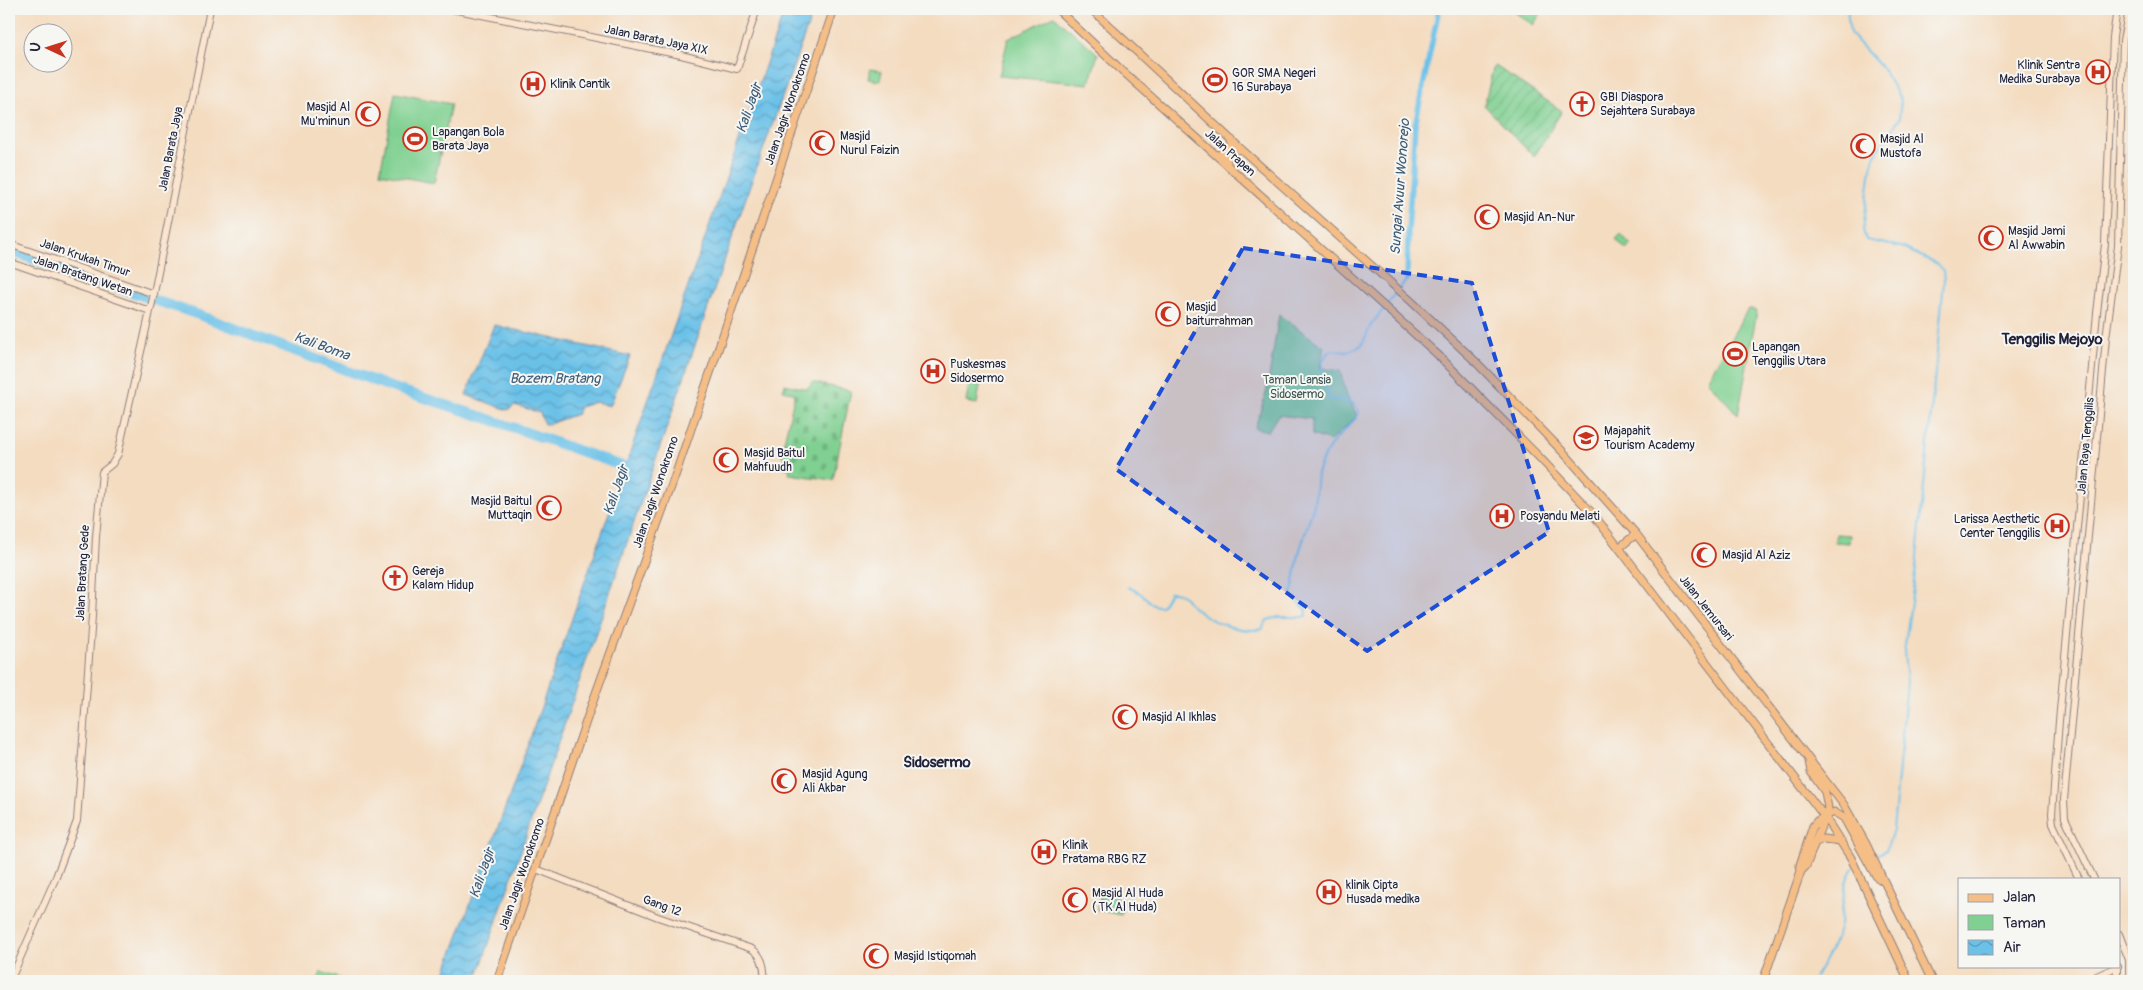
<svg xmlns="http://www.w3.org/2000/svg" width="2143" height="990" font-family="Pangolin,sans-serif">
<style>
.green{fill:#80d091;stroke:#517966}
.cemetery{fill:url(#cemetery-stones);stroke:#517966}
.garden{fill:url(#garden-furrows);stroke:#517966}
.water{fill:url(#water-waves);stroke:#467292}
.lines{fill:none;stroke-linecap:round;stroke-linejoin:round}
.stream{stroke:#6bc1e8;stroke-width:2}
.canal{stroke:#6bc1e8;stroke-width:5.5}
.river{stroke:#6bc1e8;stroke-width:10}
.secondary-casing{stroke:#8b7f7e;stroke-width:8}
.primary-casing{stroke:#8b7f7e;stroke-width:9}
.secondary{stroke:#fbe5cf;stroke-width:6}
.primary{stroke:#f6be87;stroke-width:7}
.marked{fill:#1d4ed8;fill-opacity:0.2;stroke:#1d4ed8;stroke-width:4;stroke-dasharray:10 6;stroke-linejoin:round}
.labels{text-anchor:middle;dominant-baseline:central;stroke-width:4;stroke-linejoin:round;paint-order:stroke}
.street-label{font-size:12px;fill:#22223b;stroke:#f6f6f2}
.poi-label{font-size:12px;fill:#22223b;stroke:#f6f6f2;text-anchor:start}
.park-label{font-size:12px;fill:#3e5655;stroke:#f6f6f2}
.water-label{font-size:14px;font-style:italic;fill:#3c5a78;stroke:#f6f6f2}
.quarter-label{font-size:15px;font-weight:bold;fill:#22223b;stroke:#f6f6f2}
</style>
<defs>
<pattern id="cemetery-stones" width="16" height="16" patternUnits="userSpaceOnUse" patternTransform="scale(1.25)"><rect width="16" height="16" fill="#80d091"/><path d="M2 7V4a2 2 0 0 1 4 0v3zM10 15v-3a2 2 0 0 1 4 0v3z" fill="#6eb27e"/></pattern>
<pattern id="garden-furrows" width="10" height="10" patternUnits="userSpaceOnUse" patternTransform="scale(1.25)"><rect width="10" height="10" fill="#80d091"/><path d="M-1 1l2-2M0 10L10 0M9 11l2-2" fill="none" stroke="#6eb27e"/></pattern>
<pattern id="water-waves" width="16" height="10" patternUnits="userSpaceOnUse" patternTransform="scale(1.25)"><rect width="16" height="10" fill="#6bc1e8"/><path d="M0 5q4-4 8 0t8 0" fill="none" stroke="#589cbd"/></pattern>
</defs>
<rect width="100%" height="100%" fill="#f6f6f2"/>
<filter id="ink" filterUnits="userSpaceOnUse"><feTurbulence type="fractalNoise" baseFrequency=".02" numOctaves="2"/><feDisplacementMap in="SourceGraphic" scale="10" xChannelSelector="R" yChannelSelector="G"/><feConvolveMatrix kernelMatrix="1 2 1 2 8 2 1 2 1" color-interpolation-filters="sRGB"/></filter>
<filter id="wash" filterUnits="userSpaceOnUse"><feTurbulence type="fractalNoise" baseFrequency=".0096" numOctaves="4" result="noise"/><feDisplacementMap in="SourceGraphic" scale="20" xChannelSelector="R" yChannelSelector="G"/><feGaussianBlur stdDeviation="1.12" result="paint"/><feColorMatrix in="noise" values="0 0 0 0 0 0 0 0 0 0 0 0 0 0 0 0 0 1.4 0 .05"/><feComposite in="paint" operator="in"/></filter>
<g filter="url(#wash)">
<rect width="100%" height="100%" fill="#f4dcc0"/>
<path class="green" d="M 1510,9 L 1535,9 L 1541,13 L 1533,25 Z
M 1054,16 L 1098,54 L 1089,84 L 999,76 L 1008,39 Z
M 870,69 L 882,71 L 880,81 L 868,79 Z
M 395,93 L 451,104 L 434,183 L 380,173 Z
M 1621,234 L 1631,245 L 1626,250 L 1616,239 Z
M 1748,309 L 1757,311 L 1738,415 L 1707,380 Z
M 1279,315 L 1324,347 L 1320,368 L 1340,371 L 1346,393 L 1357,416 L 1330,441 L 1312,435 L 1312,419 L 1278,415 L 1268,431 L 1255,428 L 1267,390 Z
M 970,378 L 981,380 L 977,404 L 966,402 Z
M 1836,534 L 1850,535 L 1849,543 L 1835,542 Z
M 1101,893 L 1124,899 L 1121,915 L 1097,910 Z
M 321,972 L 348,981 L 318,981 Z"/>
<path class="cemetery" d="M 812,382 L 851,391 L 833,480 L 789,474 L 790,469 L 783,467 L 784,456 L 781,454 L 795,394 L 783,390 L 785,384 L 807,389 Z"/>
<path class="garden" d="M 1494,65 L 1562,111 L 1534,157 L 1484,105 Z"/>
<path class="water" d="M 785,9 L 814,9 L 750,186 L 476,981 L 442,981 L 519,770 Z
M 494,325 L 630,356 L 610,406 L 595,402 L 580,407 L 577,414 L 549,424 L 544,424 L 540,413 L 515,405 L 508,410 L 466,395 Z"/>
<g class="lines">
<path class="stream" d="M 1847,9 L 1850,33 L 1882,68 L 1901,100 L 1899,119 L 1874,157 L 1871,168 L 1863,230 L 1866,240 L 1901,247 L 1938,264 L 1943,271 L 1944,281 L 1916,567 L 1904,652 L 1907,682 L 1893,830 L 1886,850 L 1875,856
M 2128,171 L 2134,171
M 1128,587 C 1133,589 1139,592 1144,596 C 1150,602 1151,607 1162,606 L 1170,592 C 1185,591 1185,601 1195,609 C 1213,623 1240,633 1262,629 L 1267,620 L 1279,617 L 1306,617 L 1307,610 L 1294,598 L 1292,593 L 1299,553 L 1314,505 L 1317,473 L 1324,456 L 1334,441 L 1356,418 L 1359,412 C 1354,398 1342,401 1329,399 L 1322,372 L 1322,363 L 1326,355 L 1332,350 L 1347,352 L 1362,345 L 1371,325 L 1407,279
M 1813,981 C 1821,966 1833,949 1838,932 C 1845,911 1840,887 1853,868"/>
<path class="canal" d="M 1407,279 L 1408,232 L 1415,125 L 1439,9"/>
<path class="river" d="M 9,251 L 202,316 L 388,386 L 495,421 L 625,467"/>
</g>
</g>
<g filter="url(#ink)">
<g class="lines">
<g class="secondary-casing">
<path id="secondary" d="M 452,9 L 681,55 L 737,69 L 757,9
M 9,244 L 154,294
M 9,262 L 150,311
M 536,869 L 658,917 L 752,949 C 763,956 765,969 764,981
M 2079,879 L 2053,824 L 2052,814 L 2059,721 L 2097,313 L 2105,244 L 2113,37 L 2117,9
M 2094,879 L 2065,818 L 2064,800 L 2106,338 L 2118,246 L 2123,40 L 2129,9
M 2119,934 L 2129,960 L 2129,981
M 2117,966 L 2117,981
M 10,981 L 56,877 L 77,821 L 92,616 L 96,537 L 102,472 L 112,464 L 118,454 L 153,298 L 210,9
M 2086,981 L 2118,966"/>
</g>
<g class="primary-casing">
<path id="primary" d="M 1057,9 L 1117,66 L 1437,354 L 1538,456 L 1593,514 L 1824,816 L 1851,858 L 1909,981
M 1091,9 L 1241,149 L 1411,301 L 1475,361 L 1565,454 L 1636,534 L 1844,805 L 1866,844 L 1932,981
M 1216,155 L 1223,154 L 1231,145 L 1232,140
M 1227,164 L 1227,158 L 1235,150 L 1241,149
M 1619,548 L 1636,534
M 1814,843 L 1823,839 L 1841,841
M 1801,871 L 1800,865 L 1813,826 L 1817,821 L 1834,812 L 1844,818 L 1873,871 L 1877,877 L 1883,881
M 497,981 L 592,704 L 675,476 L 834,9
M 1763,981 L 1801,871 L 1806,866 L 1828,808 L 1825,792 L 1811,772 L 1809,761"/>
</g>
<use href="#secondary" class="secondary"/>
<use href="#primary" class="primary"/>
</g>
</g>
<path class="marked" d="M 1243,248 L 1472,283 L 1549,532 L 1367,651 L 1116,469 Z"/>
<defs>
<g id="hospital-ring" transform="scale(1.25)"><circle r="9.5" fill="#f6f6f2" stroke="#c8321e" stroke-width="1.5"/><path d="M-5-5h3v3.5h4V-5h3V5h-3V1.5h-4V5h-3Z" fill="#c8321e"/></g>
<g id="stadium-ring" transform="scale(1.25)"><circle r="9.5" fill="#f6f6f2" stroke="#c8321e" stroke-width="1.5"/><path d="M0-5a6.5 5 0 1 0 0 10a6.5 5 0 1 0 0-10ZM-3.5-1.8h7v3.6h-7Z" fill="#c8321e"/></g>
<g id="church-ring" transform="scale(1.25)"><circle r="9.5" fill="#f6f6f2" stroke="#c8321e" stroke-width="1.5"/><path d="M-1.2-6h2.4v3.5h3.3v2.4h-3.3V6h-2.4V-.1h-3.3v-2.4h3.3Z" fill="#c8321e"/></g>
<g id="mosque-ring" transform="scale(1.25)"><circle r="9.5" fill="#f6f6f2" stroke="#c8321e" stroke-width="1.5"/><path d="M3.5-4.9A6 6 0 1 0 3.5 4.9A5 5 0 1 1 3.5-4.9Z" fill="#c8321e"/></g>
<g id="university-ring" transform="scale(1.25)"><circle r="9.5" fill="#f6f6f2" stroke="#c8321e" stroke-width="1.5"/><path d="M0-5L7-2L0 1L-7-2ZM-4 1L0 2.5L4 1V4Q0 6-4 4Z" fill="#c8321e"/></g>
</defs>
<g fill-rule="evenodd">
<use href="#hospital-ring" x="2098" y="72"/>
<use href="#stadium-ring" x="1215" y="80"/>
<use href="#hospital-ring" x="533" y="84"/>
<use href="#church-ring" x="1582" y="104"/>
<use href="#mosque-ring" x="368" y="114"/>
<use href="#stadium-ring" x="415" y="139"/>
<use href="#mosque-ring" x="822" y="143"/>
<use href="#mosque-ring" x="1863" y="146"/>
<use href="#mosque-ring" x="1487" y="217"/>
<use href="#mosque-ring" x="1991" y="238"/>
<use href="#mosque-ring" x="1168" y="314"/>
<use href="#stadium-ring" x="1735" y="354"/>
<use href="#hospital-ring" x="933" y="371"/>
<use href="#university-ring" x="1586" y="438"/>
<use href="#mosque-ring" x="726" y="460"/>
<use href="#mosque-ring" x="549" y="508"/>
<use href="#hospital-ring" x="1502" y="516"/>
<use href="#hospital-ring" x="2057" y="526"/>
<use href="#mosque-ring" x="1704" y="555"/>
<use href="#church-ring" x="395" y="578"/>
<use href="#mosque-ring" x="1125" y="717"/>
<use href="#mosque-ring" x="784" y="781"/>
<use href="#hospital-ring" x="1044" y="852"/>
<use href="#hospital-ring" x="1329" y="892"/>
<use href="#mosque-ring" x="1075" y="900"/>
<use href="#mosque-ring" x="876" y="956"/>
</g>
<g class="labels">
<g class="street-label">
<text transform="translate(656 40) rotate(12)">Jalan Barata Jaya XIX</text>
<text transform="translate(788 109) rotate(-71)">Jalan Jagir Wonokromo</text>
<text transform="translate(171 149) rotate(-79)">Jalan Barata Jaya</text>
<text transform="translate(1230 153) rotate(42)">Jalan Prapen</text>
<text transform="translate(85 258) rotate(19)">Jalan Krukah Timur</text>
<text transform="translate(83 276) rotate(19)">Jalan Bratang Wetan</text>
<text transform="translate(2086 446) rotate(-85)">Jalan Raya Tenggilis</text>
<text transform="translate(656 492) rotate(-71)">Jalan Jagir Wonokromo</text>
<text transform="translate(83 573) rotate(-87)">Jalan Bratang Gede</text>
<text transform="translate(1706 608) rotate(52)">Jalan Jemursari</text>
<text transform="translate(522 874) rotate(-71)">Jalan Jagir Wonokromo</text>
<text transform="translate(662 906) rotate(20)">Gang 12</text>
</g>
<g class="poi-label">
<text x="2080" y="65" text-anchor="end">Klinik Sentra<tspan x="2080" dy="14">Medika Surabaya</tspan></text>
<text x="1232" y="73">GOR SMA Negeri<tspan x="1232" dy="14">16 Surabaya</tspan></text>
<text x="550" y="84">Klinik Cantik</text>
<text x="1600" y="97">GBI Diaspora<tspan x="1600" dy="14">Sejahtera Surabaya</tspan></text>
<text x="350" y="107" text-anchor="end">Masjid Al<tspan x="350" dy="14">Mu'minun</tspan></text>
<text x="432" y="132">Lapangan Bola<tspan x="432" dy="14">Barata Jaya</tspan></text>
<text x="840" y="136">Masjid<tspan x="840" dy="14">Nurul Faizin</tspan></text>
<text x="1880" y="139">Masjid Al<tspan x="1880" dy="14">Mustofa</tspan></text>
<text x="1504" y="217">Masjid An-Nur</text>
<text x="2008" y="231">Masjid Jami<tspan x="2008" dy="14">Al Awwabin</tspan></text>
<text x="1186" y="307">Masjid<tspan x="1186" dy="14">baiturrahman</tspan></text>
<text x="1752" y="347">Lapangan<tspan x="1752" dy="14">Tenggilis Utara</tspan></text>
<text x="950" y="364">Puskesmas<tspan x="950" dy="14">Sidosermo</tspan></text>
<text x="1604" y="431">Majapahit<tspan x="1604" dy="14">Tourism Academy</tspan></text>
<text x="744" y="453">Masjid Baitul<tspan x="744" dy="14">Mahfuudh</tspan></text>
<text x="532" y="501" text-anchor="end">Masjid Baitul<tspan x="532" dy="14">Muttaqin</tspan></text>
<text x="1520" y="516">Posyandu Melati</text>
<text x="2040" y="519" text-anchor="end">Larissa Aesthetic<tspan x="2040" dy="14">Center Tenggilis</tspan></text>
<text x="1722" y="555">Masjid Al Aziz</text>
<text x="412" y="571">Gereja<tspan x="412" dy="14">Kalam Hidup</tspan></text>
<text x="1142" y="717">Masjid Al Ikhlas</text>
<text x="802" y="774">Masjid Agung<tspan x="802" dy="14">Ali Akbar</tspan></text>
<text x="1062" y="845">Klinik<tspan x="1062" dy="14">Pratama RBG RZ</tspan></text>
<text x="1346" y="885">klinik Cipta<tspan x="1346" dy="14">Husada medika</tspan></text>
<text x="1092" y="893">Masjid Al Huda<tspan x="1092" dy="14">( TK Al Huda)</tspan></text>
<text x="894" y="956">Masjid Istiqomah</text>
</g>
<g class="park-label">
<text x="1297" y="380">Taman Lansia<tspan x="1297" dy="14">Sidosermo</tspan></text>
</g>
<g class="water-label">
<text transform="translate(749 108) rotate(-71)">Kali Jagir</text>
<text transform="translate(1400 187) rotate(-86)">Sungai Avuur Wonorejo</text>
<text transform="translate(322 346) rotate(20)">Kali Boma</text>
<text x="555" y="378">Bozem Bratang</text>
<text transform="translate(616 490) rotate(-71)">Kali Jagir</text>
<text transform="translate(482 873) rotate(-71)">Kali Jagir</text>
</g>
<g class="quarter-label">
<text x="2052" y="339">Tenggilis Mejoyo</text>
<text x="937" y="762">Sidosermo</text>
</g>
</g>
<rect width="2143" height="990" fill="none" stroke="#f6f6f2" stroke-width="30"/>
<rect x="1958" y="878" width="162" height="90" fill="#f6f6f2" stroke="#a1a1a9"/>
<rect x="1968" y="894" width="25" height="8" fill="#f6be87" stroke="#a1a1a9"/>
<text x="2003" y="902" font-size="15" fill="#22223b">Jalan</text>
<rect x="1968" y="915" width="25" height="15" fill="#80d091" stroke="#a1a1a9"/>
<text x="2003" y="928" font-size="15" fill="#22223b">Taman</text>
<rect x="1968" y="940" width="25" height="15" fill="url(#water-waves)" stroke="#a1a1a9"/>
<text x="2003" y="952" font-size="15" fill="#22223b">Air</text>
<g transform="translate(48 48) rotate(274)"><circle r="24" fill="#f6f6f2" stroke="#a1a1a9"/>
<path d="M0-4L9 19L0 12L-9 19Z" fill="#c8321e"/>
<text y="-8" font-size="14" font-weight="bold" text-anchor="middle" fill="#22223b">U</text>
</g>
</svg>
